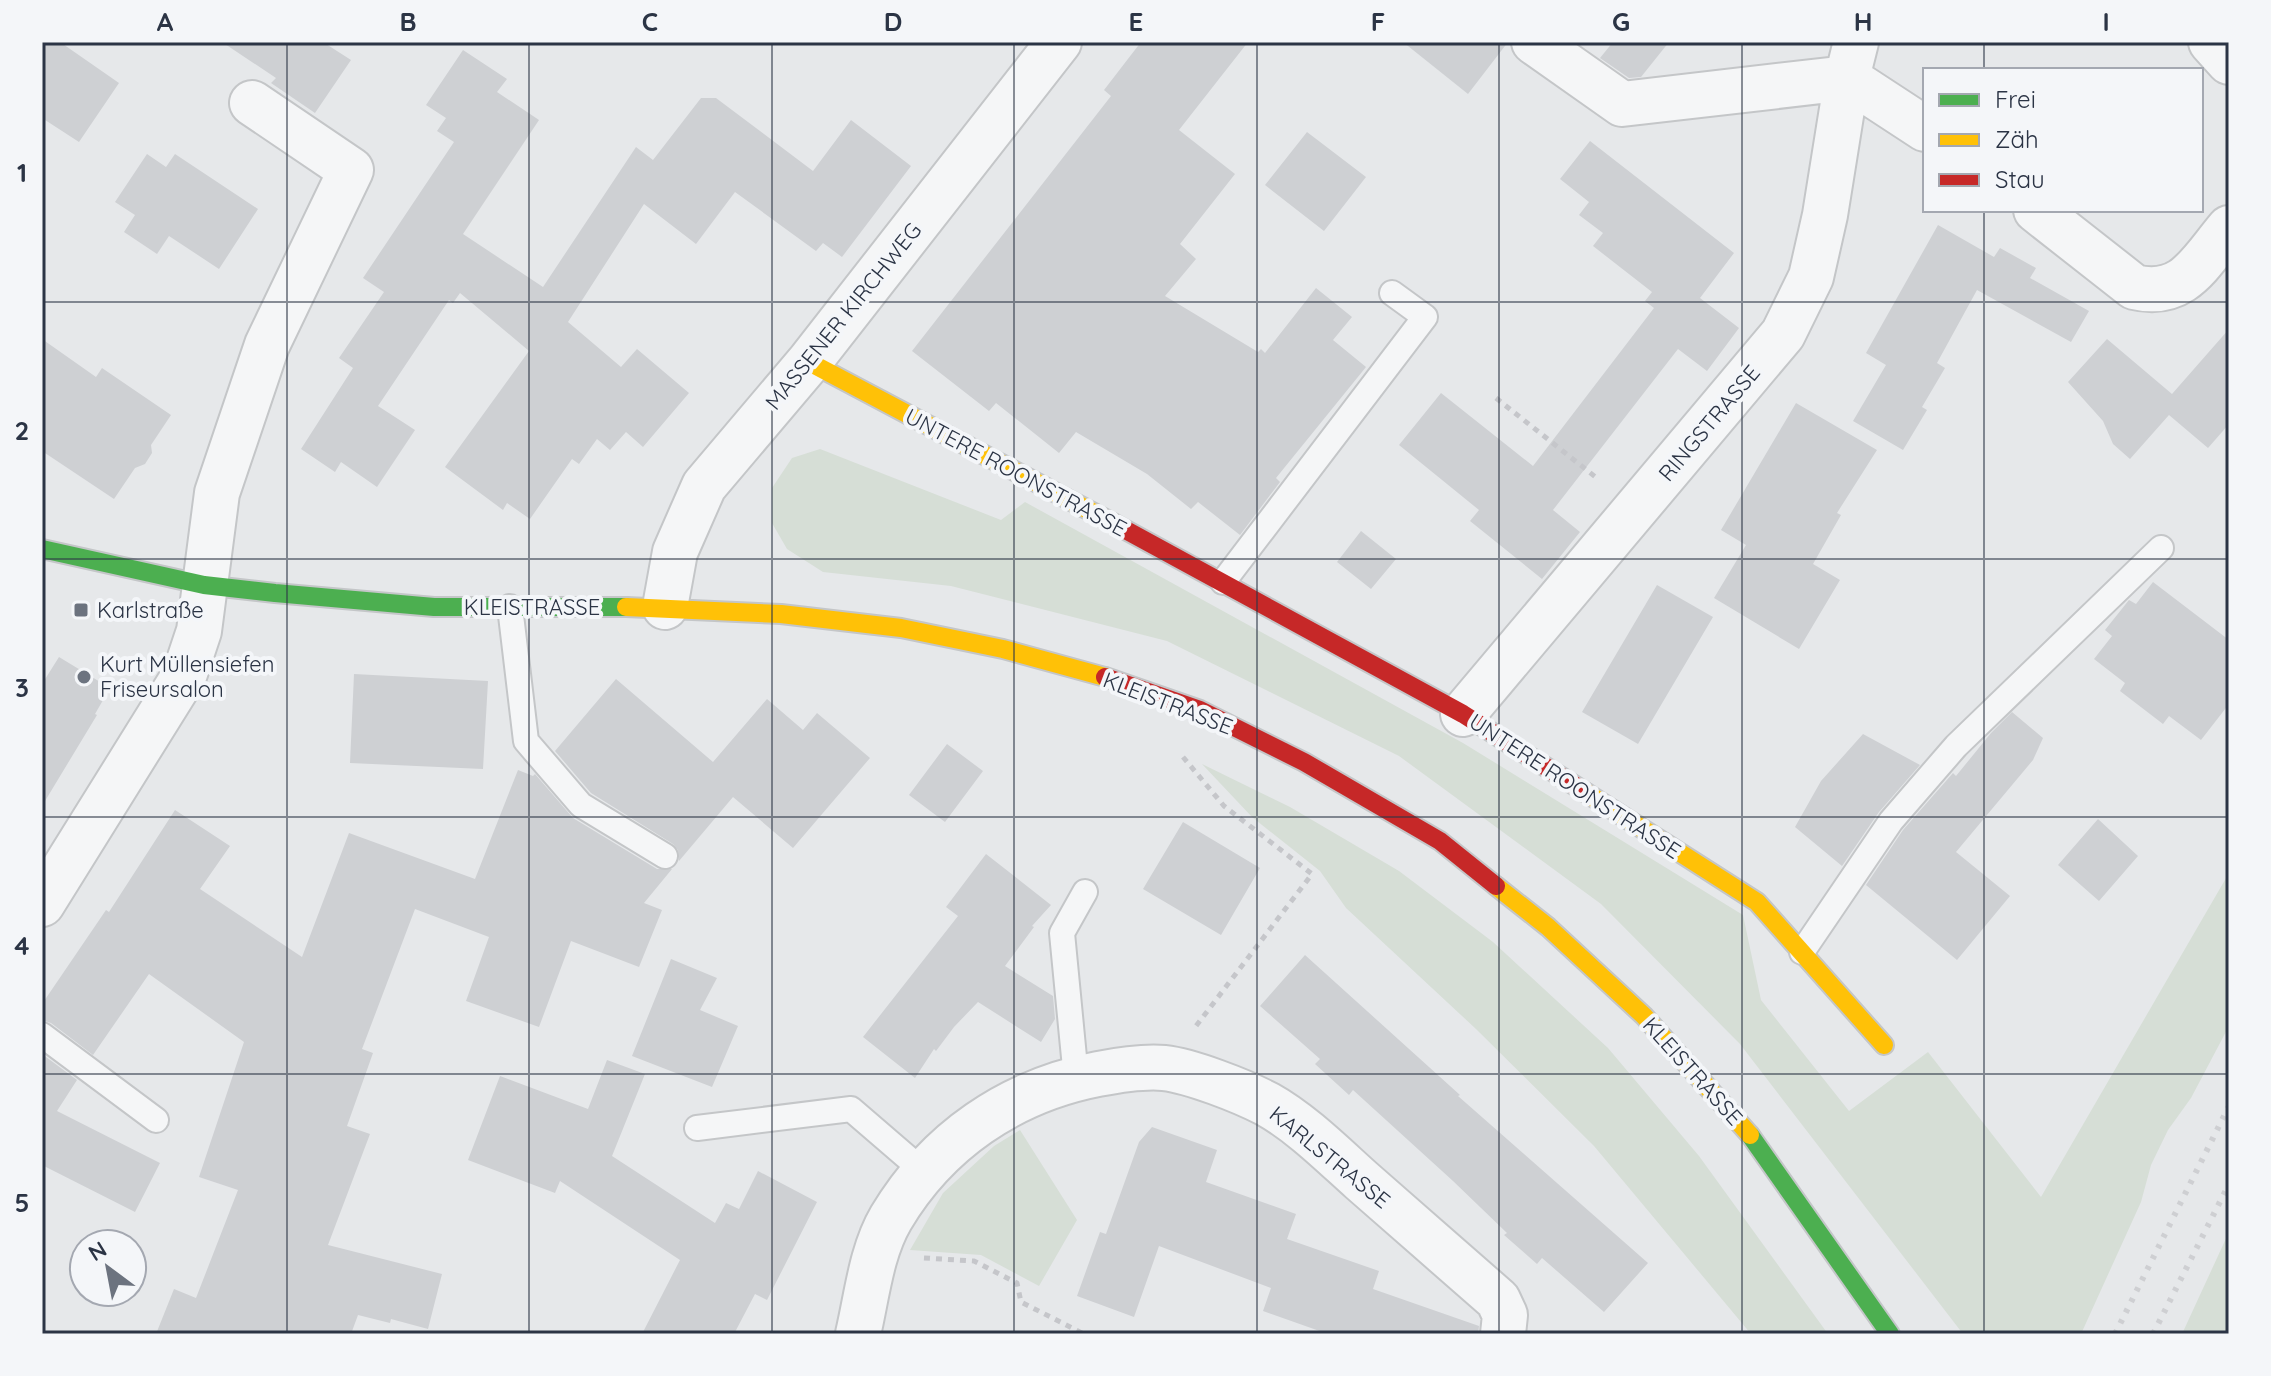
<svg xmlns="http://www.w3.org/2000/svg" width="2271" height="1376" font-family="Quicksand,sans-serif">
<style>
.green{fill:#d6ded6}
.building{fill:#ced0d3}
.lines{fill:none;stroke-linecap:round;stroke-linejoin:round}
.lane-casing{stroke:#c4c6c8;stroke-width:28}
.street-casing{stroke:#c4c6c8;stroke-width:48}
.fast-casing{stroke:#c4c6c8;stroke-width:22}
.slow-casing{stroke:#c4c6c8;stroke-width:22}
.jam-casing{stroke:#c4c6c8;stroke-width:22}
.path{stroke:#c5c6ca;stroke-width:5;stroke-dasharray:6 6;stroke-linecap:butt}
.lane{stroke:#f5f6f7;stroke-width:24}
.street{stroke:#f5f6f7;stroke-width:44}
.fast{stroke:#4caf50;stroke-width:18}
.slow{stroke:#ffc107;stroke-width:18}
.jam{stroke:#c62828;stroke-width:18}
.rail{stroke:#cecfd2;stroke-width:6;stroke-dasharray:4 8;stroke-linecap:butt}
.grid{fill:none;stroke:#2b3445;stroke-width:2;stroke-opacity:0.55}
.poi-dot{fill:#6c737f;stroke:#f4f6f9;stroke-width:3}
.labels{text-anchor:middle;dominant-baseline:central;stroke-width:8;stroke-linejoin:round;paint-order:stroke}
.street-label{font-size:22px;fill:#2b3445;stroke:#f4f6f9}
.poi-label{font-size:22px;fill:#2b3445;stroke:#f4f6f9;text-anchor:start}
.neatline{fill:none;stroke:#2b3445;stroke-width:3}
.grid-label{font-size:26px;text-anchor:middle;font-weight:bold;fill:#2b3445}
</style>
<rect width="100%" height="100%" fill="#e6e8ea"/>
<path class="green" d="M 820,449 L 1001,520 L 1025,502 L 1463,743 L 1743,915 L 1761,1000 L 1849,1111 L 1928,1052 L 2041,1197 L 2229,873 L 2229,1026 L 2191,1098 L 2168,1130 L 2151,1165 L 2141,1202 L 2081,1334 L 1963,1334 L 1740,1044 L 1601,904 L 1399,756 L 1167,641 L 951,586 L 823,572 L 787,549 L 772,523 L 772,488 L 792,458 Z
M 1202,764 L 1290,807 L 1399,871 L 1493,942 L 1608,1048 L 1699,1156 L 1828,1334 L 1751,1334 L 1594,1146 L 1476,1029 L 1346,908 L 1320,871 L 1252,817 Z
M 1020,1130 L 1077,1220 L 1039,1286 L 981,1255 L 910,1250 L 943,1193 L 994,1146 Z
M 2229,1232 L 2229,1334 L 2182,1334 Z"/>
<path class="building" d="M 42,42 L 60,42 L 119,83 L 79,142 L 42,118 Z
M 222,42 L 323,42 L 351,60 L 315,113 L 271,83 L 276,78 Z
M 1141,42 L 1248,42 L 1179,130 L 1235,174 L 1180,244 L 1196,259 L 1165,296 L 1258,352 L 1261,349 L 1265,353 L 1316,288 L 1352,317 L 1333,340 L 1366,367 L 1276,478 L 1280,482 L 1240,535 L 1198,502 L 1191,509 L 1147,474 L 1076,432 L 1059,453 L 996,403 L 989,411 L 912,351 L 1111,96 L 1104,90 Z
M 1403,42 L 1508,42 L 1468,94 Z
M 1613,42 L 1669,42 L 1641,77 L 1629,78 L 1600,58 Z
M 463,50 L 507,79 L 497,92 L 539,120 L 463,234 L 543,287 L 636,147 L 653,160 L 701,98 L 716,98 L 813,171 L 851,120 L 911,166 L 842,257 L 823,243 L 816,251 L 735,192 L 696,244 L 644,204 L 568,322 L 621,367 L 637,349 L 689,393 L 643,447 L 626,432 L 610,450 L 597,439 L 579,464 L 572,459 L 530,519 L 507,503 L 503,510 L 445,467 L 529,351 L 460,293 L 453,303 L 449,300 L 378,406 L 415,430 L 377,487 L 341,462 L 335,472 L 301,449 L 353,368 L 339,358 L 384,292 L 363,278 L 454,142 L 437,131 L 446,118 L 426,105 Z
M 1307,132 L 1366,177 L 1324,231 L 1265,185 Z
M 1590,141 L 1734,253 L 1700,298 L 1739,328 L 1707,371 L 1678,349 L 1553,510 L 1580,532 L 1542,579 L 1470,521 L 1479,510 L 1399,445 L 1441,393 L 1533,466 L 1654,308 L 1645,301 L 1652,292 L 1593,246 L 1603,233 L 1579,215 L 1589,202 L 1560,179 Z
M 147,154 L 166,167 L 175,154 L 258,209 L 219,269 L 169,236 L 157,254 L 124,232 L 135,215 L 115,202 Z
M 1938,225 L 1994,257 L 2000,248 L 2036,268 L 2030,278 L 2089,311 L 2071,342 L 1977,290 L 1937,363 L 1945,368 L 1922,407 L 1927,410 L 1903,450 L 1853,421 L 1886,365 L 1866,353 Z
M 2229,329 L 2229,424 L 2208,448 L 2169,415 L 2130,459 L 2113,444 L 2103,421 L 2068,382 L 2107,339 L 2172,394 Z
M 42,339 L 96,377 L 102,368 L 171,415 L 151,445 L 152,453 L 145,464 L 135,468 L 114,499 L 42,451 Z
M 1796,403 L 1877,450 L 1837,513 L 1841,515 L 1813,564 L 1840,580 L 1799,649 L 1714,598 L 1746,545 L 1721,530 Z
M 1361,531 L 1396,559 L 1371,589 L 1337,562 Z
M 2153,582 L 2229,640 L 2229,704 L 2201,740 L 2169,716 L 2163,724 L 2120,691 L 2125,683 L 2094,659 L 2112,636 L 2105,630 L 2129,600 L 2136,604 Z
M 1657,585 L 1713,617 L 1638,744 L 1582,712 Z
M 59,657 L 110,688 L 95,714 L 97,715 L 42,806 L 42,684 Z
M 354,674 L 488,681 L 483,769 L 350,763 Z
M 616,679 L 713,762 L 767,699 L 803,730 L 817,713 L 870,758 L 793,848 L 733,797 L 679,861 L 678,850 L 673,844 L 591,793 L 555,751 Z
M 2012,712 L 2043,738 L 2033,760 L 1956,852 L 2010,896 L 1957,960 L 1866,885 L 1903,830 L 1953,773 L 1956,776 L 1991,733 Z
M 1863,734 L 1920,765 L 1879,812 L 1842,866 L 1795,827 L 1821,781 Z
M 947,744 L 983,771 L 945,822 L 909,795 Z
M 518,770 L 533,776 L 535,774 L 573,818 L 657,869 L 672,869 L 644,903 L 662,910 L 639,967 L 571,941 L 539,1027 L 466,1001 L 489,937 L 415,909 L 362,1049 L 373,1053 L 347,1126 L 370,1134 L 328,1245 L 442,1274 L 428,1329 L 391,1319 L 390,1323 L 358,1315 L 351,1334 L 156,1334 L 174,1289 L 196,1298 L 238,1190 L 199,1177 L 244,1042 L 149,974 L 93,1055 L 51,1023 L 42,1020 L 42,1004 L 106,910 L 109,912 L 175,810 L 230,846 L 200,889 L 302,957 L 349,833 L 475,879 Z
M 2098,819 L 2138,856 L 2099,901 L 2058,865 Z
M 1183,822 L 1260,868 L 1221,935 L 1143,889 Z
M 986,854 L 1051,905 L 1032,926 L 1034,927 L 1005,966 L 1053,996 L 1055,1019 L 1041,1042 L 978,1002 L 954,1027 L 936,1051 L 934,1049 L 915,1078 L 863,1037 L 958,916 L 946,907 Z
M 1305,955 L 1460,1095 L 1458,1096 L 1648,1263 L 1604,1312 L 1542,1258 L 1537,1264 L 1504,1235 L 1507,1233 L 1453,1181 L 1353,1090 L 1349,1095 L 1315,1064 L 1320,1059 L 1260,1006 Z
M 671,959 L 717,978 L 700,1010 L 738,1026 L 712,1087 L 632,1056 Z
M 42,1054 L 77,1080 L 57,1111 L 160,1163 L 135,1212 L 42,1165 Z
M 607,1060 L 645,1074 L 612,1156 L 715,1223 L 726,1203 L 739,1209 L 758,1171 L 817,1202 L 767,1300 L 755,1294 L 734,1334 L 642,1334 L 680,1260 L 560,1181 L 555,1193 L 468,1160 L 500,1076 L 588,1109 Z
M 1152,1127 L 1217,1150 L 1206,1182 L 1296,1214 L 1287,1239 L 1379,1271 L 1373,1289 L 1479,1326 L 1478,1334 L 1328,1334 L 1263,1311 L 1271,1288 L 1159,1246 L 1134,1317 L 1077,1296 L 1100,1232 L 1106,1234 L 1139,1142 Z"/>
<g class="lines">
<g class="lane-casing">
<path id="lane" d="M 1223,582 L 1425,317 L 1392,293
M 510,607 L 526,741 L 581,805 L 665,856
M 1802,952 L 1891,821 L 1956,746 L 2161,548
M 42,1035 L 156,1120
M 1076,1078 L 1062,933 L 1085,892
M 697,1128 L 851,1109 L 923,1171"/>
</g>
<g class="street-casing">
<path id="street" d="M 1534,42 L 1622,104 L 1847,78 L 1925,129
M 2211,42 L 2229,62
M 2036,210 L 2134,287 C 2184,299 2200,262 2229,228
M 665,607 L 675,552 L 704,486 L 809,362 L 1059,42
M 1463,714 L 1783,334 L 1811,277 L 1825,215 L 1847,78 L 1856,42
M 42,904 L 184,676 L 199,631 L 217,493 L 267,345 L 351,170 L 252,103
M 858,1334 C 867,1296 871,1252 891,1218 C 937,1141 1010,1091 1098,1074 C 1119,1070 1143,1066 1164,1068 C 1191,1071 1242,1091 1267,1104 C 1301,1123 1332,1154 1361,1180 C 1407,1220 1452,1260 1498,1300 L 1505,1315 L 1503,1334"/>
</g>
<g class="fast-casing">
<path id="fast" d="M 42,549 L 204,585 L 275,593 L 434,607 L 626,607
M 1750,1135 L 1890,1334"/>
</g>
<g class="slow-casing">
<path id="slow" d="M 809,362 L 1111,522
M 626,607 L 781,614 L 901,628 L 1003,649 L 1105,677
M 1585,792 L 1757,902 L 1884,1045
M 1496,886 L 1548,927 L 1644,1016 L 1750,1135"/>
</g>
<g class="jam-casing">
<path id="jam" d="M 1111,522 L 1463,714 L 1585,792
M 1105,677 L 1200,710 L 1304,762 L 1440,841 L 1496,886"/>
</g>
<path class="path" d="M 1496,398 L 1598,479
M 1183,757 L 1224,806 L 1312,874 L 1196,1026
M 924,1258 L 974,1261 L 1017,1283 L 1021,1302 L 1084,1334"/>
<use href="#lane" class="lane"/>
<use href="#street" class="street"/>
<use href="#fast" class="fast"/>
<use href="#slow" class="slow"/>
<use href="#jam" class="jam"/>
<path class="rail" d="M 2115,1334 L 2229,1106
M 2153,1334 L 2229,1184"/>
</g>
<path class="grid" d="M 287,42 L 287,1334M 529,42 L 529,1334M 772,42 L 772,1334M 1014,42 L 1014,1334M 1257,42 L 1257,1334M 1499,42 L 1499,1334M 1742,42 L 1742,1334M 1984,42 L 1984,70M 1984,210 L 1984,1334M 42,302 L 2229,302M 42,559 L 2229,559M 42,817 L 2229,817M 42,1074 L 2229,1074"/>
<g class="poi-dot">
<rect x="73" y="602" width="16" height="16" rx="4"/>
<circle cx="84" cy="677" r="8"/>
</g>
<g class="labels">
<g class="street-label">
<text transform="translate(843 316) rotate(-51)">MASSENER KIRCHWEG</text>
<text transform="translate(1709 423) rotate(-50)">RINGSTRASSE</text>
<text transform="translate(1016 472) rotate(28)">UNTERE ROONSTRASSE</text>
<text x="532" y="607">KLEISTRASSE</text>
<text transform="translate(1168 703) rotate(21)">KLEISTRASSE</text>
<text transform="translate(1575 786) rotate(33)">UNTERE ROONSTRASSE</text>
<text transform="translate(1693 1071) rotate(48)">KLEISTRASSE</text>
<text transform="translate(1330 1157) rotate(39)">KARLSTRASSE</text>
</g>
<g class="poi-label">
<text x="97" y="610">Karlstraße</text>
<text x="100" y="664">Kurt Müllensiefen<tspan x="100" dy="25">Friseursalon</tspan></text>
</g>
</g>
<rect width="2271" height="1376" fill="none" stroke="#f4f6f9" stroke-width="88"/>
<rect x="1923" y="68" width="280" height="144" fill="#f4f6f9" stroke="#a4a8b1" stroke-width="2"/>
<rect x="1939" y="94" width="40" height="12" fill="#4caf50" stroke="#a4a8b1" stroke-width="2"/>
<text x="1995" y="108" font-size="24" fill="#2b3445">Frei</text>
<rect x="1939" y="134" width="40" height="12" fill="#ffc107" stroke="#a4a8b1" stroke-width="2"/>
<text x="1995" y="148" font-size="24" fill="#2b3445">Zäh</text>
<rect x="1939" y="174" width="40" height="12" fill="#c62828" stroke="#a4a8b1" stroke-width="2"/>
<text x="1995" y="188" font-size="24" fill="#2b3445">Stau</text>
<g transform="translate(108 1268) rotate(328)"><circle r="38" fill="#f4f6f9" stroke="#a4a8b1" stroke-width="2"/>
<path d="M0-6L14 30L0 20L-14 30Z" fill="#6c737f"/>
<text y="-12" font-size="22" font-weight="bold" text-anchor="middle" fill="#2b3445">N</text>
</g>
<rect x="44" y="44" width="2183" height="1288" class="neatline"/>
<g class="grid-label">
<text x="165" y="31">A</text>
<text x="408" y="31">B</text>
<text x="650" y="31">C</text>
<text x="893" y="31">D</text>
<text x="1136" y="31">E</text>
<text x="1378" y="31">F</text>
<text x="1621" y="31">G</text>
<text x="1863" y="31">H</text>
<text x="2106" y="31">I</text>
<text x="22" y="182">1</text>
<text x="22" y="440">2</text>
<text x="22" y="697">3</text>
<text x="22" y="955">4</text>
<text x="22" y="1212">5</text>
</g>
</svg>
